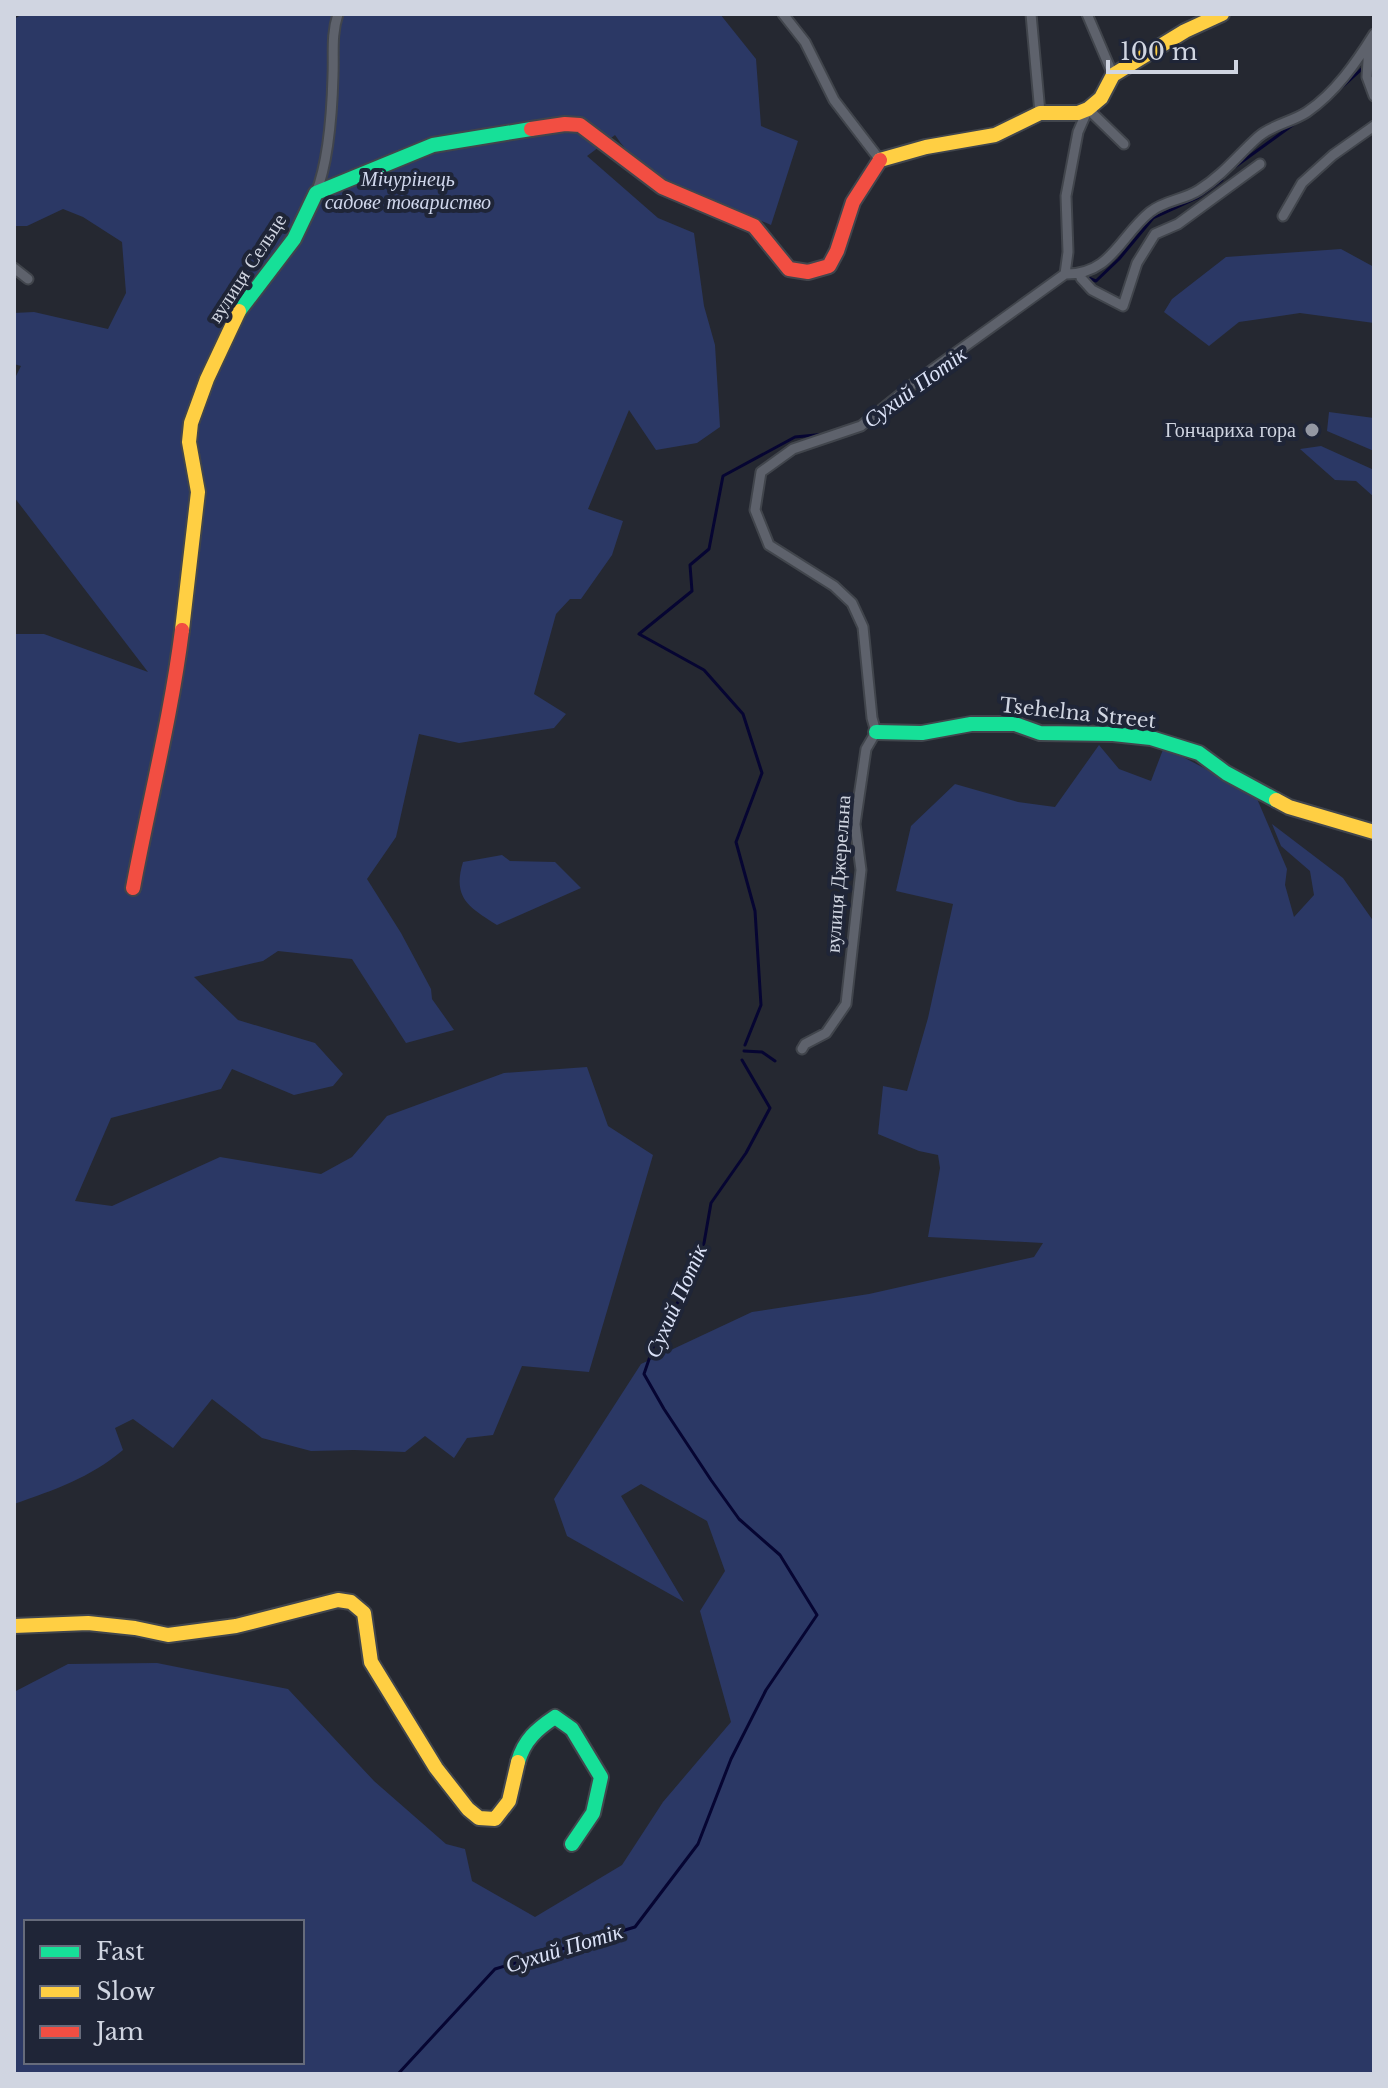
<svg xmlns="http://www.w3.org/2000/svg" width="1388" height="2088" font-family="'Libre Baskerville',serif">
<style>
.green{fill:#2b3865;fill-rule:evenodd}
.lines{fill:none;stroke-linecap:round;stroke-linejoin:round}
.stream{stroke:#060532;stroke-width:3}
.street-casing{stroke:#41454c;stroke-width:13}
.fast-casing{stroke:#41454c;stroke-width:18}
.slow-casing{stroke:#41454c;stroke-width:18}
.jam-casing{stroke:#41454c;stroke-width:18}
.street{stroke:#5e626c;stroke-width:9}
.fast{stroke:#16e098;stroke-width:14}
.slow{stroke:#ffcf43;stroke-width:14}
.jam{stroke:#f24e42;stroke-width:14}
.poi-dot{fill:#9498a3;stroke:#1f2537;stroke-width:3}
.labels{text-anchor:middle;dominant-baseline:central;stroke-width:8;stroke-linejoin:round;paint-order:stroke}
.park-label{font-size:20px;font-style:italic;fill:#d0d7ec;stroke:#1f2537}
.street-label{font-size:20px;fill:#d0d5e1;stroke:#1f2537}
.poi-label{font-size:20px;fill:#d0d5e1;stroke:#1f2537;text-anchor:end}
.water-label{font-size:22px;font-style:italic;fill:#dce3f8;stroke:#1f2537}
</style>
<rect width="100%" height="100%" fill="#252831"/>
<path class="green" d="M 23,14 L 720,14 L 756,59 L 761,126 L 798,141 L 771,225 C 721,204 645,183 615,135 L 587,156 L 658,218 L 694,233 L 704,306 L 715,345 L 720,427 L 697,443 L 656,450 L 629,410 L 588,509 L 623,521 L 612,555 L 581,599 L 570,599 L 556,614 L 534,694 L 566,714 L 554,728 L 459,743 L 419,734 L 396,837 L 367,879 L 401,933 L 431,989 L 432,999 L 454,1030 L 406,1043 L 352,959 L 278,951 L 263,961 L 194,977 L 238,1020 L 315,1043 L 343,1074 L 333,1086 L 294,1095 L 232,1069 L 221,1089 L 111,1118 L 75,1201 L 112,1206 L 220,1157 L 321,1174 L 352,1157 L 387,1116 L 504,1073 L 587,1067 L 608,1126 L 653,1155 L 589,1372 L 522,1366 L 493,1435 L 467,1438 L 454,1458 L 425,1436 L 405,1452 L 354,1450 L 311,1451 L 262,1438 L 212,1399 L 173,1448 L 133,1419 L 115,1428 L 123,1450 C 90,1478 54,1490 14,1504 L 14,634 L 44,634 L 148,672 L 14,497 L 14,380 L 21,366 L 14,364 L 14,313 L 34,312 L 108,329 L 126,293 L 122,242 L 83,217 L 63,209 L 27,226 L 14,226 L 14,19 Z
M 1341,249 L 1374,267 L 1374,323 L 1300,313 L 1239,322 L 1209,346 L 1164,312 L 1172,299 L 1226,257 Z
M 1329,412 L 1374,418 L 1374,451 L 1327,431 Z
M 1321,446 L 1374,470 L 1374,497 L 1356,481 L 1335,480 L 1300,449 Z
M 1099,745 L 1119,769 L 1151,781 L 1164,747 L 1223,778 L 1252,787 L 1287,869 L 1285,885 L 1294,917 L 1314,895 L 1310,871 L 1281,846 L 1272,824 L 1343,878 L 1374,922 L 1374,2074 L 14,2074 L 14,1692 L 68,1664 L 157,1663 L 288,1689 L 374,1781 L 446,1844 L 465,1849 L 472,1881 L 535,1917 L 622,1865 L 663,1802 L 731,1722 L 700,1611 L 725,1571 L 707,1521 L 641,1484 L 621,1496 L 684,1602 L 567,1536 L 554,1499 L 641,1364 L 752,1312 L 869,1294 L 1034,1257 L 1043,1243 L 928,1237 L 940,1168 L 938,1155 L 919,1151 L 878,1134 L 883,1086 L 907,1091 L 928,1018 L 953,904 L 896,891 L 911,826 L 955,784 L 1018,802 L 1055,807 ZM 26,1922 L 302,1922 L 302,2062 L 26,2062 Z
M 502,855 L 510,861 L 555,862 L 581,888 L 497,925 C 469,907 452,898 463,862 Z"/>
<g class="lines">
<path class="stream" d="M 1321,106 L 1364,67
M 1236,166 L 1298,121
M 1083,276 L 1096,281 L 1119,259 L 1153,218 L 1197,198 L 1222,180
M 745,1045 L 761,1005 L 755,911 L 736,842 L 762,773 L 743,714 L 704,670 L 639,634 L 692,591 L 690,565 L 709,549 L 723,476 L 795,437 L 826,434
M 744,1051 L 762,1052 L 775,1061
M 398,2074 L 495,1969 L 635,1927 L 698,1844 L 731,1759 L 766,1690 L 817,1615 L 780,1555 L 739,1519 L 711,1480 L 664,1409 L 644,1374 L 659,1330 L 678,1302 L 704,1243 L 711,1203 L 746,1153 L 770,1108 L 742,1060"/>
<g class="street-casing">
<path id="street" d="M 783,14 L 805,42 L 834,100 L 880,160
M 1031,14 L 1040,113
M 1087,14 L 1113,75
M 1369,44 L 1367,77 L 1374,96
M 316,193 C 329,160 332,112 333,76 C 334,54 331,35 338,14
M 1283,216 L 1302,183 L 1333,155 L 1374,126
M 14,268 L 28,279
M 1065,274 L 1068,252 L 1066,196 L 1078,132 L 1088,109 L 1124,144
M 1081,278 L 1092,290 L 1123,306 L 1137,263 L 1155,234 L 1178,224 L 1260,164
M 802,1049 L 805,1044 L 826,1033 L 846,1004 L 861,870 L 855,824 L 866,749 L 876,732 L 872,718 L 863,627 L 852,603 L 834,586 L 769,545 L 755,510 L 761,472 L 793,449 L 861,426 L 918,380 L 1065,274 C 1111,275 1120,236 1150,212 C 1165,200 1184,200 1199,190 C 1224,174 1237,156 1258,137 C 1271,125 1292,122 1307,112 C 1335,93 1356,63 1374,34"/>
</g>
<g class="fast-casing">
<path id="fast" d="M 239,311 L 294,239 L 316,193 L 433,145 L 531,129
M 876,732 L 922,733 L 971,724 L 1015,724 L 1040,733 L 1113,734 L 1151,738 L 1199,753 L 1226,773 L 1276,800
M 518,1762 C 524,1740 537,1729 555,1717 L 572,1729 L 601,1777 L 593,1813 L 572,1844"/>
</g>
<g class="slow-casing">
<path id="slow" d="M 880,160 L 926,147 L 995,135 L 1040,113 L 1078,113 L 1088,109 L 1101,98 L 1113,75 L 1185,31 L 1222,14
M 182,630 L 198,492 L 189,442 L 191,423 L 207,379 L 239,311
M 1276,800 L 1289,807 L 1374,832
M 14,1626 L 88,1623 L 135,1628 L 168,1635 L 236,1626 L 338,1600 L 351,1602 L 364,1613 L 371,1662 L 436,1768 L 468,1809 L 479,1818 L 495,1819 L 509,1801 L 518,1762"/>
</g>
<g class="jam-casing">
<path id="jam" d="M 531,129 L 565,124 L 580,125 L 662,187 L 754,226 L 789,269 L 808,272 L 829,266 L 837,251 L 853,202 L 880,160
M 133,888 C 149,802 171,717 182,630"/>
</g>
<use href="#street" class="street"/>
<use href="#fast" class="fast"/>
<use href="#slow" class="slow"/>
<use href="#jam" class="jam"/>
</g>
<circle class="poi-dot" cx="1312" cy="430" r="8"/>
<g class="labels">
<g class="park-label">
<text x="408" y="179">Мічурінець<tspan x="408" dy="23">садове товариство</tspan></text>
</g>
<g class="street-label">
<text transform="translate(247 268) rotate(-57)">вулиця Сельце</text>
<text transform="translate(1078 713) rotate(6)">Tsehelna Street</text>
<text transform="translate(838 874) rotate(-86)">вулиця Джерельна</text>
</g>
<g class="poi-label">
<text x="1296" y="430">Гончариха гора</text>
</g>
<g class="water-label">
<text transform="translate(915 387) rotate(-36)">Сухий Потік</text>
<text transform="translate(676 1301) rotate(-66)">Сухий Потік</text>
<text transform="translate(564 1948) rotate(-17)">Сухий Потік</text>
</g>
</g>
<rect width="1388" height="2088" fill="none" stroke="#d0d5e1" stroke-width="32"/>
<rect x="24" y="1920" width="280" height="144" fill="#1f2537" stroke="#666b7b" stroke-width="2"/>
<rect x="40" y="1946" width="40" height="12" fill="#16e098" stroke="#666b7b" stroke-width="2"/>
<text x="96" y="1960" font-size="24" fill="#d0d5e1">Fast</text>
<rect x="40" y="1986" width="40" height="12" fill="#ffcf43" stroke="#666b7b" stroke-width="2"/>
<text x="96" y="2000" font-size="24" fill="#d0d5e1">Slow</text>
<rect x="40" y="2026" width="40" height="12" fill="#f24e42" stroke="#666b7b" stroke-width="2"/>
<text x="96" y="2040" font-size="24" fill="#d0d5e1">Jam</text>
<path d="M1108 60v12h128v-12" fill="none" stroke="#d0d5e1" stroke-width="4"/>
<text x="1120" y="60" font-size="24" fill="#d0d5e1" stroke="#1f2537" stroke-width="6" paint-order="stroke">100 m</text>
</svg>
